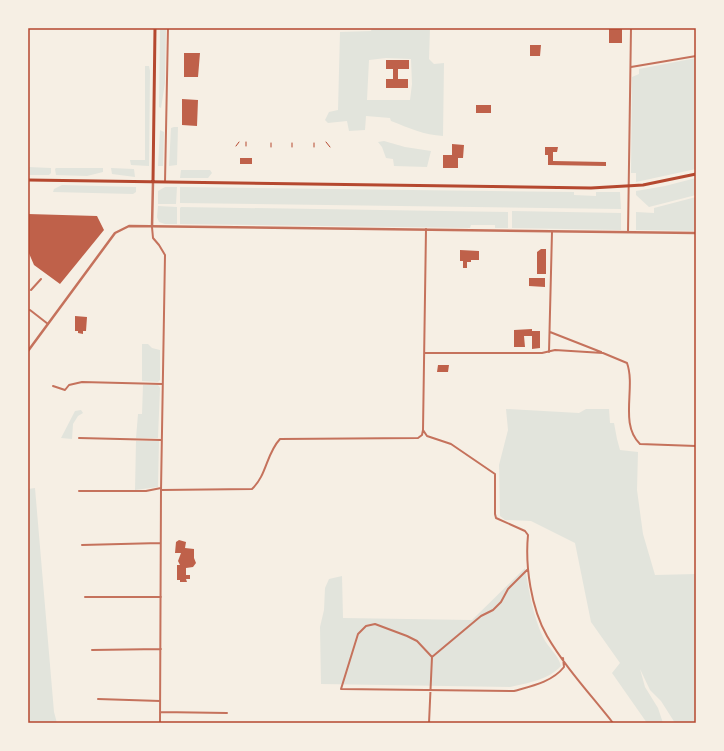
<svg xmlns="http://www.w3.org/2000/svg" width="724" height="751" font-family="'Roboto Condensed',sans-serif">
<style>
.green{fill:#e2e4dc;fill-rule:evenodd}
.building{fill:#bf614a}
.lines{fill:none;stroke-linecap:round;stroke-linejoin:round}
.path{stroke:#b5482f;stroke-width:1}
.minor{stroke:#c5725c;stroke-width:2}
.tertiary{stroke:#c5725c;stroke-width:2.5}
.secondary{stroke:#b5482f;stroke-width:3}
.neatline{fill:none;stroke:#b5482f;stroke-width:1.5}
</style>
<rect width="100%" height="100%" fill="#f6efe4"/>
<path class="green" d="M 160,28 L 166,28 L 165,83 L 161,108 L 159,107 Z
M 372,28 L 430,28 L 429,59 L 434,64 L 444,63 L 443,136 C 424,135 409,128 391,121 L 390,118 L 366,116 L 365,130 L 349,131 L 347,121 L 328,123 L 325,120 L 329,112 L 338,110 L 340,32 L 371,31 ZM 386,58 L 411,59 L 412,84 L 410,100 L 367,100 L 369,60 Z
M 696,58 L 696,169 L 636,182 L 636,173 L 631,173 L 632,77 L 639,74 L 639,69 Z
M 145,66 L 149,66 L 150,71 L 149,166 L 131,165 L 130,160 L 145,160 Z
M 174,127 L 178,127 L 177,165 L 169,166 L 171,128 Z
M 160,130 L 164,132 L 163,166 L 158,166 Z
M 384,141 L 405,147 L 431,151 L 427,167 L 394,166 L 393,159 L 386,158 L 382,147 L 378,142 Z
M 28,167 L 51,168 L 51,173 L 49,175 L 28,175 Z
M 56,168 L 103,168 L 103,172 L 87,176 L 56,175 L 55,169 Z
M 111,168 L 134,169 L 135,177 L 112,174 Z
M 181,170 L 210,170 L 212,173 L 208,178 L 180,178 Z
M 696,178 L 696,195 L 649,207 L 636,195 L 636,191 L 665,186 Z
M 62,185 L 136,187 L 136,192 L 133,194 L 53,192 L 54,189 Z
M 165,187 L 177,187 L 176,204 L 158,204 L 158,191 Z
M 180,187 L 574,192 L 574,195 L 596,196 L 596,192 L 620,192 L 621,209 L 180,203 Z
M 696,197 L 696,231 L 636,230 L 636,212 L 654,213 L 654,208 Z
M 158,206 L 177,207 L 177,224 L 165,224 L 159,222 L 157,217 Z
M 181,207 L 508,212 L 508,228 L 495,228 L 495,225 L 471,225 L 470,228 L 180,224 L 180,208 Z
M 512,211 L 621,213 L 621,230 L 512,228 Z
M 142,344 L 148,344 L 152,348 L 160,350 L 160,380 L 158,382 L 142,381 Z
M 143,385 L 158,385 L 160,388 L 158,438 L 136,438 L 138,414 L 142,414 Z
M 506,409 L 579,413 L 586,409 L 609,409 L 610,423 L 614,423 L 617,439 L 620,450 L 638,452 L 637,490 L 643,534 L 655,575 L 696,574 L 696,723 L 675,723 L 661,701 L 650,690 L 640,669 L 645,687 L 658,708 L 663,723 L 647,723 L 612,673 L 620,663 L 591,622 L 575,543 L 531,521 L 505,520 L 500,516 L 499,465 L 508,430 Z
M 81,410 L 83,413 L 78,416 L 73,424 L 72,439 L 61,438 L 75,411 Z
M 136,441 L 159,441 L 158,487 L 135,490 Z
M 35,488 L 54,712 L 57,723 L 28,723 L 28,489 Z
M 525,568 C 529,591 533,616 543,637 C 548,648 558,654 561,666 C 548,680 528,683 510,687 L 321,684 L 320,627 L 324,610 L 325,588 L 329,579 L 342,576 L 343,618 L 472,620 Z"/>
<path class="building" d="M 609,28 L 622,28 L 622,43 L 609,43 Z
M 530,45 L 541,45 L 540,56 L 530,56 Z
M 184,53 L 200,53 L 198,77 L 184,77 Z
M 386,60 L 409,60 L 409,69 L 398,69 L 398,79 L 408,79 L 408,88 L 386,88 L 386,79 L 393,79 L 393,69 L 386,69 Z
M 182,99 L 198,100 L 197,126 L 182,125 Z
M 476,105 L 491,105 L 491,113 L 476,113 Z
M 452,144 L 464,145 L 463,158 L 458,158 L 458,168 L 443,168 L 443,155 L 452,155 Z
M 545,147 L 558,147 L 557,152 L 553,152 L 553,161 L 606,162 L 606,166 L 548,165 L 548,155 L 545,155 Z
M 240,158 L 252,158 L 252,164 L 240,164 Z
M 28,214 L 97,216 L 104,230 L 60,284 L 34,265 L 28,251 Z
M 541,249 L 546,249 L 546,274 L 537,274 L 537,252 Z
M 460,250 L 479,251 L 479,260 L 471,260 L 471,262 L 467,262 L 467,268 L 463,268 L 463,261 L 460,261 Z
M 529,278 L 545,278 L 545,287 L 529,286 Z
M 75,316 L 87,317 L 86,331 L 83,331 L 83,334 L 78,333 L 78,331 L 75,331 Z
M 532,329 L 532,331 L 540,331 L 540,348 L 532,349 L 532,336 L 524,336 L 525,347 L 514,347 L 514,330 Z
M 438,365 L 449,365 L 448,372 L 437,372 Z
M 179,540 L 186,542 L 185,548 L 194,549 L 194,558 L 196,563 L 193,567 L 186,568 L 186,575 L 190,575 L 190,579 L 186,579 L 187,582 L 180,582 L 180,580 L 177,580 L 177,565 L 180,565 L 178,561 L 181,553 L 175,553 L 176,542 Z"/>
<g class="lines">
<path class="path" d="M 246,142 L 246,146
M 326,142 L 330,147
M 314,143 L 314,147
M 236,146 L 239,142
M 271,147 L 271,143
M 292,147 L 292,143"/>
<path class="minor" d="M 631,67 L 696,56
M 165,182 L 168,28
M 152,227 L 153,238 L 159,245 L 165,255 L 161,490 L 252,489 C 267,475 266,454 280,439 L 418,438 L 422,435 L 423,430 L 426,229
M 628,232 L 631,28
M 31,290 L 41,279
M 30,310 L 48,324
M 550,332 L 601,352
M 549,352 L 552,232
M 424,353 L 542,353 L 555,350 L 603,353 L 627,363 C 636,388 619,424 640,444 L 696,446
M 53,386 L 65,390 L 69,385 L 82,382 L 162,384
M 423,430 L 427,436 L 451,444 L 495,474 L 495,514 L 496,518 L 525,531 L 528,535 C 525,566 531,608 547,636 C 565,667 591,695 613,723
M 79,438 L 161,440
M 79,491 L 146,491 L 161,488
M 82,545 L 160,543
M 85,597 L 161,597
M 92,650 L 161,649
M 432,657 L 417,641 L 407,636 L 375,624 L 366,626 L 358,634 L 341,689 L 514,691 C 532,686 552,682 564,667 L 563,658
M 98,699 L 160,701
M 160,712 L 227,713
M 160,723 L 161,490
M 429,723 L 432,657 L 481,616 L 493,610 L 501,602 L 508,589 L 527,570"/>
<path class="tertiary" d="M 152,227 L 153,182
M 28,351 L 115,233 L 129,226 L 696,233"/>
<path class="secondary" d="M 28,180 L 591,188 L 643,185 L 696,174
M 153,182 L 155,28"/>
</g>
<rect width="724" height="751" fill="none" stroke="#f6efe4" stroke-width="58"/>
<rect x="29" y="29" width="666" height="693" class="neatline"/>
</svg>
